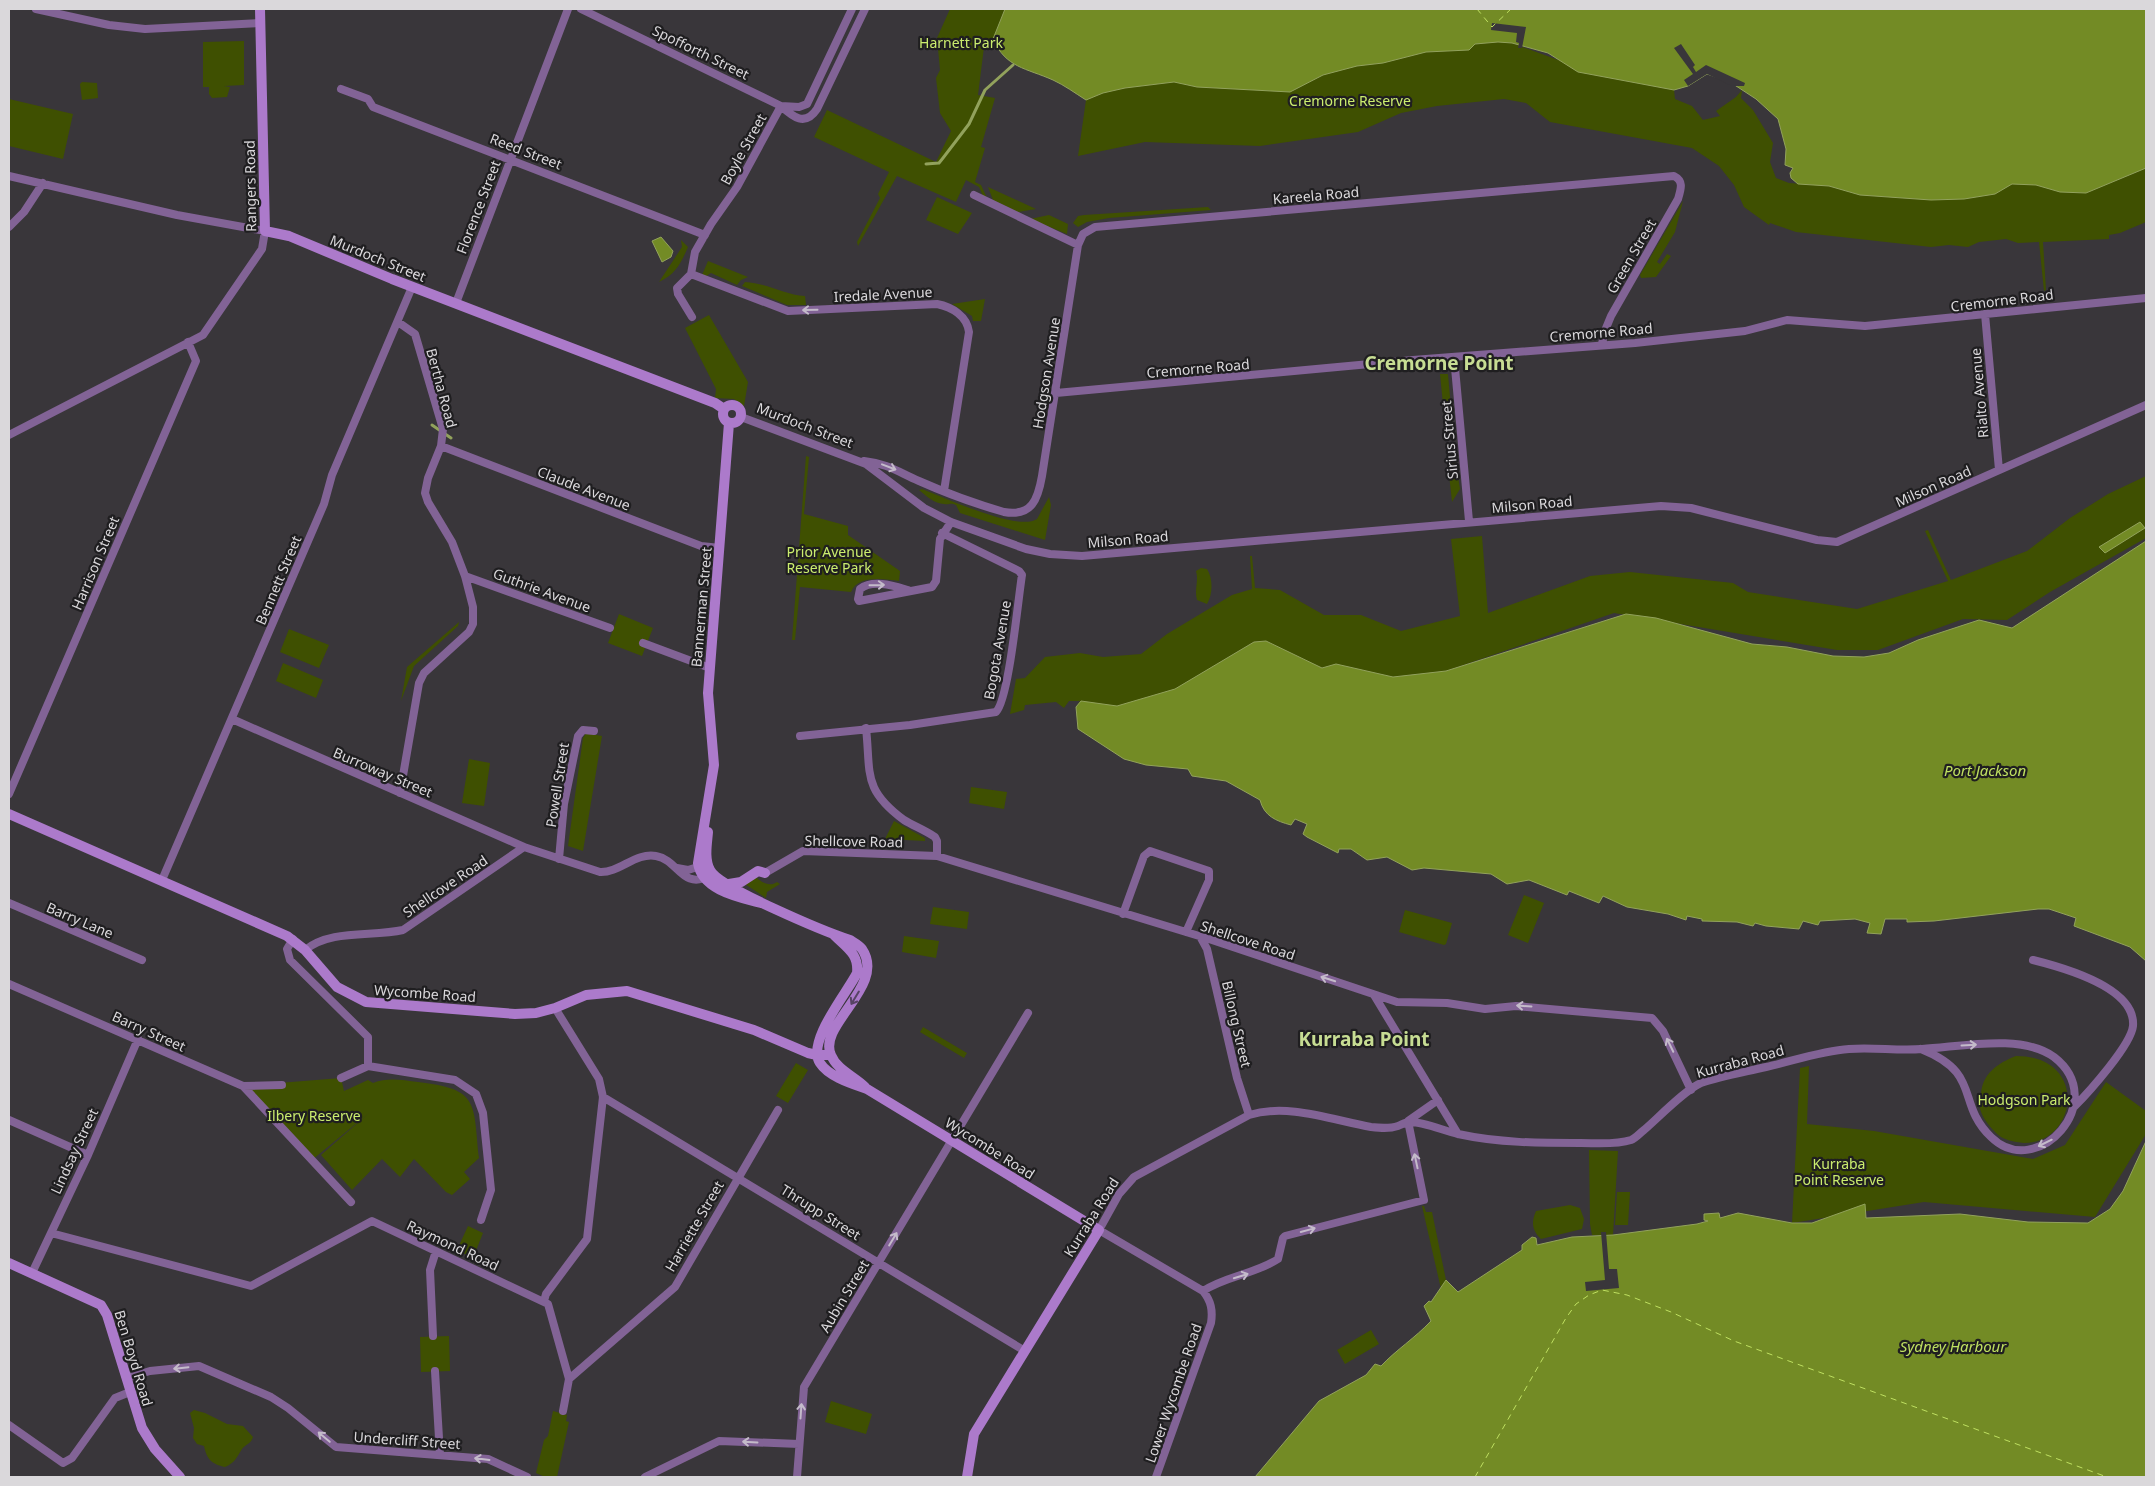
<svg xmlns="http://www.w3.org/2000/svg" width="2155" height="1486" font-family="'Noto Sans',sans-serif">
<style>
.green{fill:#3f5001}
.water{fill:#738b25;stroke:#92a25c}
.pier{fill:#39363a}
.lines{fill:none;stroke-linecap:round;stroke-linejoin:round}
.stream{stroke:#92a25c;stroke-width:3}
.ferry{stroke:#bfe061;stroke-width:1;stroke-dasharray:6 5;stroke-linecap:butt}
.street{stroke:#826396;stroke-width:8}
.secondary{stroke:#ac7acb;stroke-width:10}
.oneway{stroke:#c4bbca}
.oneway2{stroke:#574364}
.labels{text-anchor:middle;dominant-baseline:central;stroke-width:4.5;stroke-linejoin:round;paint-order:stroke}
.park-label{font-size:14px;fill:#cbed6e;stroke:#1f1e20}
.street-label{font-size:14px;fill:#dad8db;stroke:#1f1e20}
.water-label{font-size:15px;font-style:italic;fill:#bfe061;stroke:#1f1e20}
.district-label{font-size:19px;font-weight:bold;fill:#c7dd93;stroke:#1f1e20}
</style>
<rect width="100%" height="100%" fill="#39363a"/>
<path class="green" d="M 950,9 L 1005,9 L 993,39 L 985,39 L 978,95 L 995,98 L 981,147 L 985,148 L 975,182 L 981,185 L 987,198 L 983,196 L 979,187 L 966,180 L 956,202 L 897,176 L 858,246 L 857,242 L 880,198 L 878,194 L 889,172 L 814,137 L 827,110 L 936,162 L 951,131 L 940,113 L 936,78 L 940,70 L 937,38 Z
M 244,41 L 244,85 L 224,86 L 230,87 L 227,97 L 212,98 L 209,94 L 209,87 L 203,87 L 203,42 Z
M 1498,42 L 1512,43 L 1591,72 L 1674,90 L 1675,99 L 1692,106 L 1703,120 L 1720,116 L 1716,111 L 1736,97 L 1742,90 L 1741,98 L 1753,110 L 1773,143 L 1770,162 L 1776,178 L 1789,183 L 1829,186 L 1860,195 L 1931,200 L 1964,199 L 1995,194 L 2012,184 L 2036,185 L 2060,192 L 2086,193 L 2146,168 L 2146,222 L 2120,233 L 2109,235 L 2109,239 L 2043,242 L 2046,290 L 2044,291 L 2039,242 L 2018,243 L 2006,239 L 1979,242 L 1968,247 L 1949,245 L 1931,247 L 1796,232 L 1770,223 L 1769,225 L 1744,207 L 1734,185 L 1719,166 L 1692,148 L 1550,122 L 1526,103 L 1504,99 L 1437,106 L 1401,113 L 1358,132 L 1260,146 L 1145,142 L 1078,156 L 1086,100 L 1103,93 L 1125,88 L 1174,82 L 1197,87 L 1290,92 L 1323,75 L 1357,66 L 1383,63 L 1426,52 L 1469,50 L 1475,44 Z
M 82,82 L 97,83 L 98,98 L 82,100 L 80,84 Z
M 9,99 L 73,114 L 63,159 L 9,146 Z
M 988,187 L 1036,209 L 1018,212 L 993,200 Z
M 937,197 L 972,213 L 958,234 L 926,220 Z
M 1683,201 L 1675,232 L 1657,262 L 1660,264 L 1667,254 L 1671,256 L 1656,277 L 1641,278 L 1640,275 Z
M 1208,207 L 1211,210 L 1109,218 L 1087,222 L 1078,227 L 1073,223 L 1078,216 L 1084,215 Z
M 1049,215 L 1068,224 L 1067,234 L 1030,219 Z
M 681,240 L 688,247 C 681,263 676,274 659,282 L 682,247 Z
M 708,261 L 748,277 L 741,280 L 737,285 L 711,273 L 705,277 L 702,275 Z
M 745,282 C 767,283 784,295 805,296 L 806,305 L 787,305 L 742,286 Z
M 985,299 L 981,321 L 973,321 L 972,316 L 952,304 Z
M 709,315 L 748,382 L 744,406 L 734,399 L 715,398 L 716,389 L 685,328 Z
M 1440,374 L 1448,374 L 1453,431 L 1449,435 L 1446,435 Z
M 1447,455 L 1455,457 L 1460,489 L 1452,502 Z
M 806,456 L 809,457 L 804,514 L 848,526 L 848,535 L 900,571 L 899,581 C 884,579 858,575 851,592 L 800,587 L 795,640 L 792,640 Z
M 2146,476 L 2146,538 L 2050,592 L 2007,620 L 1963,619 L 1878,650 L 1837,650 L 1614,613 L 1446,671 L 1393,677 L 1336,664 L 1322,668 L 1266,641 L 1254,642 L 1176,689 L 1149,698 L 1192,776 L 1188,769 L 1146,765 L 1124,759 L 1078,729 L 1076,707 L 1080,701 L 1069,701 L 1064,708 L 1056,702 L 1025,705 L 1024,710 L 1010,714 L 1016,679 L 1025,678 L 1045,657 L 1080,653 L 1103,657 L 1141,654 L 1167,634 L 1232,595 L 1252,589 L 1250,556 L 1252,556 L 1255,588 L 1280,590 L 1324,615 L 1361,615 L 1401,631 L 1460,616 L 1451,539 L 1482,536 L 1488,613 L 1590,576 L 1630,572 L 1733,583 L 1748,592 L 1857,609 L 1948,581 L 1925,531 L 1928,530 L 1951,580 L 2027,551 L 2070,518 L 2108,494 Z
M 922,489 C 944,497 1018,532 1037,519 L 1049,497 L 1051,505 L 1045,540 L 960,513 L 956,505 C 950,502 950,505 944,504 C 935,504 925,495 919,490 Z
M 1201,568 L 1207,569 C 1213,578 1213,594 1207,604 L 1197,600 C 1194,589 1199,581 1196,571 Z
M 619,614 L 653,628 L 642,656 L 608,643 Z
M 459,622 L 458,626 L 414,666 L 401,701 L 407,667 Z
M 289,629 L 329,645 L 319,668 L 280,652 Z
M 283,663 L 323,680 L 316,698 L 276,681 Z
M 586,733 L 602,736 L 583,851 L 568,846 L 583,738 Z
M 469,759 L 490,763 L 484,806 L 462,803 Z
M 971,787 L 1007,792 L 1004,809 L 969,803 Z
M 894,821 L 925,838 L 925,841 L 885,839 Z
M 756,877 C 762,883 770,887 777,882 L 780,884 L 767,892 L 766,898 L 745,884 Z
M 1524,895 L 1544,903 L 1528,943 L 1508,935 Z
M 933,907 L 969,912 L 967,929 L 930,924 Z
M 1405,910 L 1452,923 L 1446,944 L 1444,945 L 1399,932 Z
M 904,936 L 939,941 L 936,958 L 902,952 Z
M 923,1027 L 967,1053 L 964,1058 L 920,1032 Z
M 2016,1056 C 2089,1056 2078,1143 2024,1143 C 2014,1142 2003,1140 1996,1133 C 1985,1122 1979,1113 1978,1097 L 1981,1096 C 1981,1074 1998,1063 2016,1056 Z
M 796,1063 L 808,1070 L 788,1103 L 776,1096 Z
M 1809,1066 L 1807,1124 L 1874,1131 L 2033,1159 L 2065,1145 L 2106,1082 L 2146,1111 L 2146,1134 L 2095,1217 L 1924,1202 L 1792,1223 L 1800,1068 Z
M 341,1078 L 344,1091 L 368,1080 L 373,1083 C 388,1077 402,1080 418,1082 C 480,1089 473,1103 479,1158 L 464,1172 L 470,1179 L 452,1195 L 446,1192 L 414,1159 L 400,1177 L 382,1159 L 352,1190 L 321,1155 L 369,1113 L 312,1160 L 243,1086 Z
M 1589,1150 L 1618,1151 L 1613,1235 L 1592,1235 L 1590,1224 Z
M 1617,1192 L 1630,1192 L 1628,1225 L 1615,1225 Z
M 1570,1205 L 1580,1208 L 1584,1219 L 1582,1229 L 1541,1239 C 1532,1231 1531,1222 1536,1211 Z
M 1422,1206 L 1424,1206 L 1426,1212 L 1432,1212 L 1446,1280 L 1441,1289 Z
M 468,1226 L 483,1233 L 473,1258 L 457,1250 Z
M 1371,1330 L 1379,1344 L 1345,1364 L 1337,1350 Z
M 449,1336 L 450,1371 L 421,1372 L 420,1337 Z
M 831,1401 L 872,1414 L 866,1434 L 825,1422 Z
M 194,1410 L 205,1413 L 227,1424 L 243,1426 L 253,1437 C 251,1444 246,1444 242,1449 C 236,1458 236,1462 225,1467 C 212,1464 207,1460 204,1446 L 197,1444 L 193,1438 L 194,1428 L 190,1413 Z
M 553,1411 L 567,1415 L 566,1421 L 569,1422 L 557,1477 L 545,1477 L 536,1473 L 544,1440 L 548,1436 Z"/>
<path class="water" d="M 1005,9 L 2146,9 L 2146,168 L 2086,193 L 2060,192 L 2036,185 L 2012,184 L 1995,194 L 1964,199 L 1931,200 L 1860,195 L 1829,186 L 1798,184 L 1791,178 L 1790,173 L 1793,168 L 1785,165 L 1786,149 L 1778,119 L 1756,99 L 1730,82 L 1707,74 L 1688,86 L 1674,90 L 1578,72 L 1548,53 L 1512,43 L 1498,42 L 1475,44 L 1469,50 L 1426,52 L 1383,63 L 1357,66 L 1323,75 L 1290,92 L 1197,87 L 1174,82 L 1125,88 L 1103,93 L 1086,100 C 1075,93 1064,85 1053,80 C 1026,68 1006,68 993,39 Z
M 661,237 L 673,251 L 671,257 L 662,262 L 652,241 Z
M 2140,522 L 2145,528 L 2105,553 L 2099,547 Z
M 2146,541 L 2146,961 L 2130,947 L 2074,926 L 2076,918 L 2049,909 L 2038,909 L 1934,921 L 1907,922 L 1907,919 L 1885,919 L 1881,934 L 1867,933 L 1870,923 L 1855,919 L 1820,921 L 1818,925 L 1803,921 L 1799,929 L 1766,926 L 1755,923 L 1753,926 L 1737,922 L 1702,921 L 1702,919 L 1687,916 L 1686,920 L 1668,914 L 1627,907 L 1603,896 L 1599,903 L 1569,891 L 1567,895 L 1529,880 L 1507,884 L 1491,874 L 1424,868 L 1412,870 L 1387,857 L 1367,860 L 1351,849 L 1339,849 L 1338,853 L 1307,837 L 1303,834 L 1307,824 L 1295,819 L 1291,825 C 1276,821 1264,816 1260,800 L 1226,781 L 1192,776 L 1188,769 L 1146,765 L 1124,759 L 1078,729 L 1076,707 L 1081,701 L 1117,706 L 1175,689 L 1254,642 L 1266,641 L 1322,668 L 1336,664 L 1393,677 L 1446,671 L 1626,614 L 1656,618 L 1752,644 L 1787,647 L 1833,656 L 1864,657 L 1889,653 L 1918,640 L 1979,620 L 2012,628 Z
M 2146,1141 L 2146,1477 L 1255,1477 L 1319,1401 L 1366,1375 L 1375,1364 L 1381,1366 C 1396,1350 1415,1338 1431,1321 L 1424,1306 L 1429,1301 L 1431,1302 L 1446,1280 L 1458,1292 L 1522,1250 L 1522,1245 L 1532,1237 L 1536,1238 L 1537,1245 L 1572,1237 L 1613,1235 L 1697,1224 L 1708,1221 L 1704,1220 L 1704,1214 L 1719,1213 L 1720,1218 L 1738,1213 L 1792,1223 L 1812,1223 L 1865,1204 L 1866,1218 L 1960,1214 L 2028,1222 L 2088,1223 L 2110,1209 L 2123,1191 Z"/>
<path class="pier" d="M 1492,23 L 1526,27 L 1522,48 L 1518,48 L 1519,43 L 1516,42 L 1517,33 L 1491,30 Z
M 1681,44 L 1695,65 L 1693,67 L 1696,72 L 1706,65 L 1745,83 L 1744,86 L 1732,86 L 1707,74 L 1688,86 L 1684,80 L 1693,74 L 1674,48 Z
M 1601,1232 L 1606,1232 L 1609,1269 L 1617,1269 L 1619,1288 L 1586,1291 L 1585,1282 L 1605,1280 Z"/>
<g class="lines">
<path class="stream" d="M 926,164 L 939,163 L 943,158 L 969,124 L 985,90 L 1013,65
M 432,425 L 451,438"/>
<path class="ferry" d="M 1477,9 L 1492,27 L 1511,9
M 1475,1477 L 1566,1318 L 1576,1304 L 1589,1295 L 1602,1290 L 1627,1295 L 1671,1312 L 1734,1341 L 2107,1477"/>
<path class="street" d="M 36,9 L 109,25 L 145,29 L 260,23
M 581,9 L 781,106 C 793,117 805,127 817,109 L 865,9
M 341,89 L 368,99 L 373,107 L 705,235
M 781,106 L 799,107 L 807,104 L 852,9
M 9,176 L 177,215 L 265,231 L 262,249 L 203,335 L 9,435
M 974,195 L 1078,245
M 9,227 L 24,212 L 43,183
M 691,274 L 788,311 L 937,304 C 952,307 967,316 969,332 L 944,491
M 456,303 L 568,9
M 1985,314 L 1999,470
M 692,317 L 678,294 L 677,288 L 691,274 L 695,252 L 711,224 L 737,187 L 781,106
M 398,322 L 415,334 L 443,429 L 441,446 L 428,478 L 425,493 L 428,502 L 452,542 L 465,576 L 473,607 L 473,624 L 469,632 L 424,673 L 419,683 L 400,793
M 1454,357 L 1469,521
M 1056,393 L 1413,360 L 1635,343 L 1745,331 L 1787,320 L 1865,326 L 2146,298
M 741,417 L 866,464 L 924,508 L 951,522 L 1026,549 L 1050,554 L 1082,556 L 1661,506 L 1691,508 L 1817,540 L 1837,542 L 2146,405
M 441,446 L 701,546 L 720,548
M 864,461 C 889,464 898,472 919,481 C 946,493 976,504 1004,512 C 1032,517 1038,499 1042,476 L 1078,245 L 1083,234 L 1095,227 L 1674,176 C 1684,181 1681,189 1678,199 L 1611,316 L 1604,333 L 1602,345
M 465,576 L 610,628
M 908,590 C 894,586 873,579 860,589 L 858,599 L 859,601 L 932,587 L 936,581 L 940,539 L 951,522
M 643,643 L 710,668
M 232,719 L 524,847
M 866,728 C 871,773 862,789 904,820 C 914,826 925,830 935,837 L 937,841 L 937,856
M 800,736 L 910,725 L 996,712 C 1009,699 1018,599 1022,575 L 1019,571 L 942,533
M 9,794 L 196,361 L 188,342
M 559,859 L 564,804 L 578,736 L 583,730 L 594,731
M 677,868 L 688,870 L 704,865
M 765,873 L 803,851 L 937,856 L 1209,939 L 1397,1002 L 1447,1003 L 1485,1009 L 1516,1006 L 1652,1018 L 1663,1031 L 1691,1090
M 162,880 L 324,504 L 332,475 L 412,287
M 9,903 L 142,960
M 1123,914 L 1144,856 L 1150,851 L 1209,871 L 1209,880 L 1186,932
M 1201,938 L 1207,949 L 1237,1078 L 1249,1115
M 293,939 L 287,949 L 290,960 L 368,1037 L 368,1066 L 341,1078
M 305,950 C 331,929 371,937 403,930 L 524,847 L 600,872 C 619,873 636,852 656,856 C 679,860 681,890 710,876
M 2033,960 C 2061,967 2136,987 2133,1026 C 2131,1045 2089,1092 2074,1107
M 9,984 L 243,1086 L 282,1085
M 1374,995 L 1458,1134
M 368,1066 L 455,1080 L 476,1094 L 483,1113 L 491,1190 L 481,1220
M 243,1086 L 351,1202
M 603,1097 L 1025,1351
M 9,1120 L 88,1155
M 51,1233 L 251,1286 L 372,1221 L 548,1304 L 569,1379 L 563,1411
M 32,1273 L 88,1155 L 138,1039
M 1203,1291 C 1226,1276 1255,1274 1278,1259 L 1283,1238 L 1285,1236 L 1424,1200 L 1408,1121 L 1438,1100
M 544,1301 L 546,1294 L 587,1239 L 603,1097 L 599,1079 L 555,1008
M 433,1336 L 430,1270 L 436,1251
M 435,1371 L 440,1455
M 126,1378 L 150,1371 L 199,1366 L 271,1397 L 288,1408 L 336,1447 L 488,1459 L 527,1477
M 569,1379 L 675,1287 L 778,1110
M 9,1425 L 63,1463 L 72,1458 L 115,1398 L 130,1392
M 645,1477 L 719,1441 L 799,1444
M 797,1477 L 804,1387 L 1028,1013
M 1156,1477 L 1211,1323 C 1213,1310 1211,1301 1203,1291 L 1099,1230 L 1119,1194 L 1134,1177 L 1249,1115 C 1288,1103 1332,1120 1371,1127 C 1380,1128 1389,1129 1398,1126 C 1401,1125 1406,1122 1409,1122 C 1422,1121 1444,1131 1458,1134 C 1499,1143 1539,1143 1581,1143 C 1596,1143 1616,1145 1631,1140 C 1636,1138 1640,1133 1644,1130 C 1658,1118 1686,1089 1701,1083 C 1721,1076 1745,1072 1766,1067 C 1793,1061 1821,1051 1849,1049 C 1873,1047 1898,1051 1922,1049 C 1960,1047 2021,1033 2054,1057 C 2111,1101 2037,1182 1991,1137 C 1955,1102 1983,1074 1921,1049"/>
<path class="secondary" d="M 260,9 L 265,231 L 289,236 L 392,279 L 715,403 L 724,409
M723 414a9 9 0 1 1 18 0a9 9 0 1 1-18 0Z
M 729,423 L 708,693 L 714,765 L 698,863 C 702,890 738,897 761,903
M 9,814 L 287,936 L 305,950 L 337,987 L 366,1002 L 515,1014 L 536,1013 L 555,1008 L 586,995 L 627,991 L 754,1030 L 808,1053 L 817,1055 L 830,1055
M 708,832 C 707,844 704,859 710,870 C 719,888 826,932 850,940 C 853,942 859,945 862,949 C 887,986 817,1025 831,1055 C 837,1070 854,1076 865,1087
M 729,884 L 741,882 L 758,871 L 765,873
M 834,935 C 847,948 859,954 857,973 C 847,993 806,1042 820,1063 C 829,1077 853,1084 867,1089 L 1099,1230 L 974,1434 L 967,1477
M 9,1263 L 101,1305 L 107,1315 L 142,1428 L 155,1449 L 180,1477"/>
</g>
<defs><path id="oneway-shaft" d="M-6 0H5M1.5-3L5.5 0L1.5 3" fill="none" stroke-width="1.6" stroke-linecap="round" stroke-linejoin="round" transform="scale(1.25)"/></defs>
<g class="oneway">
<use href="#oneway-shaft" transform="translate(810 310) rotate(179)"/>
<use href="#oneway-shaft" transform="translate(889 467) rotate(21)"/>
<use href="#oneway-shaft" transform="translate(877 585) rotate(-1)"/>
<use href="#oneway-shaft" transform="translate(1328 979) rotate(-162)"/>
<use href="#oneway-shaft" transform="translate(1524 1006) rotate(-176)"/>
<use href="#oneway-shaft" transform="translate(1670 1045) rotate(-116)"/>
<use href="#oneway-shaft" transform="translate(1969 1045) rotate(-3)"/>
<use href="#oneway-shaft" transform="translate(2045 1143) rotate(154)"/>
<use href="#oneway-shaft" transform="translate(1416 1161) rotate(-102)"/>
<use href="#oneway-shaft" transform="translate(1308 1230) rotate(-15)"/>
<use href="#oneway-shaft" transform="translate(893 1239) rotate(-59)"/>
<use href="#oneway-shaft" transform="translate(1241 1276) rotate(-17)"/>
<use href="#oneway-shaft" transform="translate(181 1368) rotate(174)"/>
<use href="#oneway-shaft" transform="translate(801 1411) rotate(-86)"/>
<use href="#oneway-shaft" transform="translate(324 1437) rotate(-140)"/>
<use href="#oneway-shaft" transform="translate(750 1442) rotate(-177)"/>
<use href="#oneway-shaft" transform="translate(482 1459) rotate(-173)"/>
</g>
<use class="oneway2" href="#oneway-shaft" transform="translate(855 998) rotate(121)"/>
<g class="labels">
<g class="park-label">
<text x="961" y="42">Harnett Park</text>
<text x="1350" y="100">Cremorne Reserve</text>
<text x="829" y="551">Prior Avenue<tspan x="829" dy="16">Reserve Park</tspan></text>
<text x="2024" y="1099">Hodgson Park</text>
<text x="314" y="1115">Ilbery Reserve</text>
<text x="1839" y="1163">Kurraba<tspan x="1839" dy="16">Point Reserve</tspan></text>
</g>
<g class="street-label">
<text transform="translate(701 52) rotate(26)">Spofforth Street</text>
<text transform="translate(743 149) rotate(-61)">Boyle Street</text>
<text transform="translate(526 151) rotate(21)">Reed Street</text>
<text transform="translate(250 186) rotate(-91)">Rangers Road</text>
<text transform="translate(1316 195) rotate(-5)">Kareela Road</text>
<text transform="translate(478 207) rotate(-69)">Florence Street</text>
<text transform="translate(1631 256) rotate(-60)">Green Street</text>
<text transform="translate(378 258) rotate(22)">Murdoch Street</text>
<text transform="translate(883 294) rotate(-3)">Iredale Avenue</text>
<text transform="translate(2002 300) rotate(-7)">Cremorne Road</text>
<text transform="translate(1601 332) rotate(-5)">Cremorne Road</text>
<text transform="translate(1198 368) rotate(-5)">Cremorne Road</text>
<text transform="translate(1046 373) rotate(-81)">Hodgson Avenue</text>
<text transform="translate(442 388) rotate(75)">Bertha Road</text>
<text transform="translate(1979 393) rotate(-95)">Rialto Avenue</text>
<text transform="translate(805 425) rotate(21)">Murdoch Street</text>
<text transform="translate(1449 440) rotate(-95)">Sirius Street</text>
<text transform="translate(1933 486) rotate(-24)">Milson Road</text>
<text transform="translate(584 488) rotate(21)">Claude Avenue</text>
<text transform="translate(1532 504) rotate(-5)">Milson Road</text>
<text transform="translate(1128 539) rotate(-5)">Milson Road</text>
<text transform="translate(95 563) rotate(-67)">Harrison Street</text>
<text transform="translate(278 580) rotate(-67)">Bennett Street</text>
<text transform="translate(542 590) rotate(20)">Guthrie Avenue</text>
<text transform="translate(701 607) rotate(-85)">Bannerman Street</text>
<text transform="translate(997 650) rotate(-80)">Bogota Avenue</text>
<text transform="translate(383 772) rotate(23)">Burroway Street</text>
<text transform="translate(557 785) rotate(-81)">Powell Street</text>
<text transform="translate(854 841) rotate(1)">Shellcove Road</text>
<text transform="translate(445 886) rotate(-34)">Shellcove Road</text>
<text transform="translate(80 920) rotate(23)">Barry Lane</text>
<text transform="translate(1248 940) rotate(18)">Shellcove Road</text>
<text transform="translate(425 993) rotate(4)">Wycombe Road</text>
<text transform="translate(1237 1024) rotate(77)">Billong Street</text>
<text transform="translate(149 1031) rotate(24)">Barry Street</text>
<text transform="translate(1740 1061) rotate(-15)">Kurraba Road</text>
<text transform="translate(990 1148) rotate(32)">Wycombe Road</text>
<text transform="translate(74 1151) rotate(-65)">Lindsay Street</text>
<text transform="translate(821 1212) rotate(32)">Thrupp Street</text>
<text transform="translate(1091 1217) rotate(-58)">Kurraba Road</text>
<text transform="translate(694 1226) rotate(-60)">Harriette Street</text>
<text transform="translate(453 1245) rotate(25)">Raymond Road</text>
<text transform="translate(844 1296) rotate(-59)">Aubin Street</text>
<text transform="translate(134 1358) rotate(73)">Ben Boyd Road</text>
<text transform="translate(1173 1393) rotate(-71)">Lower Wycombe Road</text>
<text transform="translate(407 1440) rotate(4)">Undercliff Street</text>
</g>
<g class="water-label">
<text x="1985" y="770">Port Jackson</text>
<text x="1953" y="1346">Sydney Harbour</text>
</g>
<g class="district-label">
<text x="1439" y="363">Cremorne Point</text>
<text x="1364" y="1039">Kurraba Point</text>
</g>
</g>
<rect width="2155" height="1486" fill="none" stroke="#dad8db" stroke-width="20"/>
</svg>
